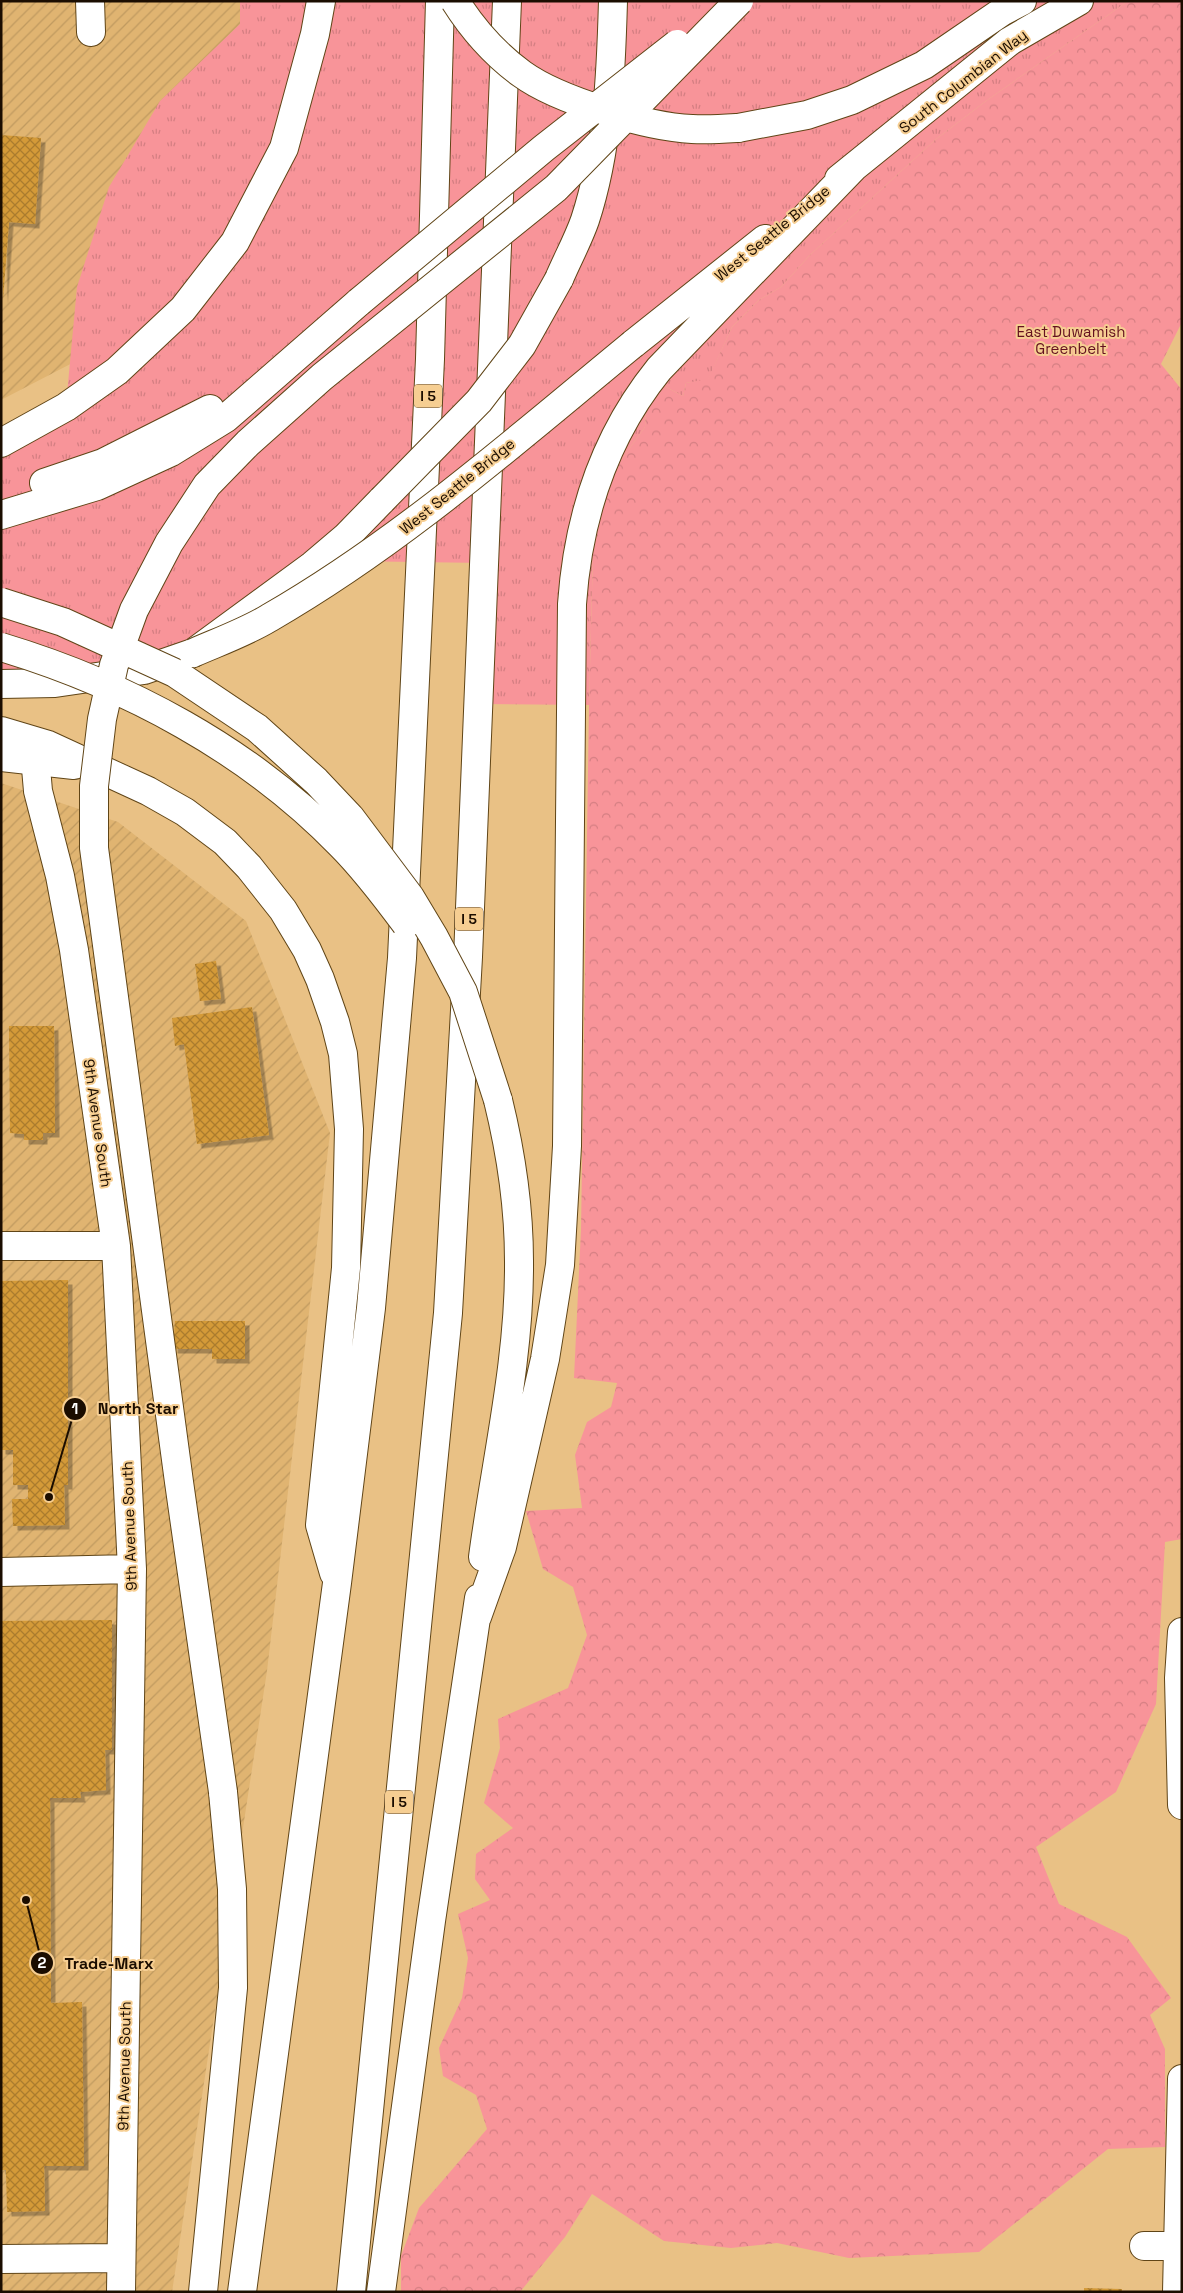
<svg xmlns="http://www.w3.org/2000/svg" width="1183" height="2293" font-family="'Space Grotesk',sans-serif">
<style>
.industrial{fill:url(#industrial-furrows)}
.grass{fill:url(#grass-tufts)}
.forest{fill:url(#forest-crowns)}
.building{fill:url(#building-cross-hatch);filter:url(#shadow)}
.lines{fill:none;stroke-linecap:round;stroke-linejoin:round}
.minor-casing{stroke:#604517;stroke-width:30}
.highway-casing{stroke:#604517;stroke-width:30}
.minor{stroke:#fff;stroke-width:28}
.highway{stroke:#fff;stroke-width:28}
.highway-bridge-casing{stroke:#604517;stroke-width:30;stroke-linecap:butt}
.highway-bridge{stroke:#fff;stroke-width:28}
.labels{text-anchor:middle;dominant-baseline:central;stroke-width:4;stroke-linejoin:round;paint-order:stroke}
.shield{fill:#f6ce92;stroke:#5d472c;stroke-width:1}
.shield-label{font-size:14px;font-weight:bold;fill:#1b0d00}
.street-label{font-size:15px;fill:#1b0d00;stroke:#f6ce92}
.park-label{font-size:15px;fill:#63101f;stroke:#f6ce92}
.leader{fill:none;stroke:#1b0d00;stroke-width:2}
.callout-dot{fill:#1b0d00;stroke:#f6ce92;stroke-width:2}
.mark-label{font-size:15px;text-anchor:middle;font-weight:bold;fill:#fff}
.callout-label{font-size:16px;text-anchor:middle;font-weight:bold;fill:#1b0d00;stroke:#f6ce92;stroke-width:4;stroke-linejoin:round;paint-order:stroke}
</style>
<defs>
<pattern id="industrial-furrows" width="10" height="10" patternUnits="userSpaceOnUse" patternTransform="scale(1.25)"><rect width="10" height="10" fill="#e0b471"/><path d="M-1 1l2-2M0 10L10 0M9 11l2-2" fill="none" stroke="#c09a60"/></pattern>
<pattern id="grass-tufts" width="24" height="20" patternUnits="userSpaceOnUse" patternTransform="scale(1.25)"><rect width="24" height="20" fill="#f89499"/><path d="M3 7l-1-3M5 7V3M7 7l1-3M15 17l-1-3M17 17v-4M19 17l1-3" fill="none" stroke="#d47e82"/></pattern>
<pattern id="forest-crowns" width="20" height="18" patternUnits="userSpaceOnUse" patternTransform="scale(1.25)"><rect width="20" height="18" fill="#f89499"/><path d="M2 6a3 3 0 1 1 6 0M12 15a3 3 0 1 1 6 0" fill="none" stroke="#d47e82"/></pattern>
<pattern id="building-cross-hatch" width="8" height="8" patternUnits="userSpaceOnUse" patternTransform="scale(1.25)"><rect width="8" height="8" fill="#d49a38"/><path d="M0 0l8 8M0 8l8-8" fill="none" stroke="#ab7c2d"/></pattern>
<filter id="shadow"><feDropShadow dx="4.5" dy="4.5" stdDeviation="0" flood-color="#0004"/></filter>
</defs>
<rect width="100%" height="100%" fill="#e9c185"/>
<path class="industrial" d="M 1,1 L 286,1 L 111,343 L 1,400 Z
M 1,783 L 118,822 L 246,921 L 330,1133 L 267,1671 L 172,2292 L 1,2292 Z"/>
<path class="grass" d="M 240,1 L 1128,1 L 986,101 L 935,140 L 810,255 L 781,287 L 759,300 L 732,327 L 708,380 L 686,383 L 683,396 L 662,385 L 646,409 L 645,427 L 619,463 L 593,551 L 589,705 L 479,704 L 485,563 L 344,561 L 179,648 L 75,676 L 1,680 L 1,440 L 66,405 L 77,287 L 109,187 L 160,101 L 240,24 Z"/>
<path class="forest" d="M 1128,1 L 1182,1 L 1182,322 L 1161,364 L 1182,390 L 1182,1539 L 1165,1542 L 1156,1704 L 1116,1792 L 1036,1847 L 1059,1904 L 1127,1937 L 1171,1998 L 1150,2015 L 1165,2049 L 1165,2147 L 1108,2149 L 979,2252 L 849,2258 L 777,2243 L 731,2248 L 664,2241 L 592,2194 L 565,2237 L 520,2292 L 401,2292 L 401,2256 L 419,2208 L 487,2129 L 476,2095 L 443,2076 L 439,2048 L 462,1998 L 468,1958 L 458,1914 L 490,1900 L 475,1879 L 476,1854 L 513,1828 L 484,1803 L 500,1748 L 498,1719 L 568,1688 L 587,1635 L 573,1587 L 543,1569 L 526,1511 L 582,1508 L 575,1455 L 587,1422 L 611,1407 L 617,1383 L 574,1378 L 581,1229 L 589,705 L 593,551 L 603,496 L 619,463 L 645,427 L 646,409 L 662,385 L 683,396 L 686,383 L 708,379 L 732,327 L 759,300 L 781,287 L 810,255 L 935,140 L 986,101 Z"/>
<path class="building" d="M 1,135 L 41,138 L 35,224 L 9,222 L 3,300 Z
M 216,961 L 221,999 L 200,1001 L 195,964 Z
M 252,1007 L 269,1135 L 197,1144 L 184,1044 L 175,1046 L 172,1018 Z
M 9,1026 L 54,1026 L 55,1133 L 43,1133 L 43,1140 L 24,1140 L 24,1134 L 10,1133 Z
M 68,1280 L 68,1485 L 64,1485 L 65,1525 L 13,1526 L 12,1499 L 28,1499 L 28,1485 L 13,1485 L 13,1450 L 1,1450 L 1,1281 Z
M 175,1321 L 245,1321 L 245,1359 L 212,1359 L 212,1349 L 173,1349 Z
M 112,1620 L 112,1750 L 105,1750 L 106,1790 L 80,1792 L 81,1798 L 50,1798 L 51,2003 L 82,2002 L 84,2166 L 44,2166 L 45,2211 L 7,2212 L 6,2170 L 1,2170 L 1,1621 Z
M 1084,2288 L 1122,2289 L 1122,2292 L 1084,2292 Z"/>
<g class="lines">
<g class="minor-casing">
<path id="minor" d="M 90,1 L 91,32
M 36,768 L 38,791 L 60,876 L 74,950 L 116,1246 L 132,1569 L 121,2292
M 1,1246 L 116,1246
M 1,1572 L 132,1569
M 1182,1632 L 1179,1678 L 1182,1805
M 1144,2246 L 1182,2246
M 1,2259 L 121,2258
M 1177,2292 L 1182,2079"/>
</g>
<g class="highway-casing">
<path id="highway" d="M 738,128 L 807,115 L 852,100 L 924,65 L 1003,11 L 1022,1
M 839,179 L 1010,41 L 1079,1
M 559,279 C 567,260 578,240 585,220 C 608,150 611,74 613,1
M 633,344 L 765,239
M 1,443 L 66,407 L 117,371 L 183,309 L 235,242 L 284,148 L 315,34 L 321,1
M 44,483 L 103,463 L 210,409
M 1,515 L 97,486 L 171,452 L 226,418 L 359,302
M 1,684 L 55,683 L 144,670 L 193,653 L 313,565 L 346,537 L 382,500
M 1,731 L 48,745 L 148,791 L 185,812 L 225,842 L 249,867 L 283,910 L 307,950 L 320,979 L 335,1022 L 343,1054 L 349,1129 L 346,1268 L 320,1525 L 334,1573
M 1,757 L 74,765
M 483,1557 C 496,1459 520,1360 519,1261 C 519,1206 511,1153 498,1100
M 477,1617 L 502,1547 L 545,1359 L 560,1265 L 567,1146 L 572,604 C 578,518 604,437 659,369 L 853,168
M 203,2292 L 233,1988 L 232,1889 L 223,1792
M 242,2292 L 337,1583 L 371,1308 L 402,958 L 430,359 L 440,1
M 351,2292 L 448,1313 L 468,957 L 507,1
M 381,2292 L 431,1921 L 479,1598"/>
</g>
<use href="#minor" class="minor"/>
<use href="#highway" class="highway"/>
<g class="highway-bridge-casing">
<path id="highway-bridge" d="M 455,1 C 472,28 496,55 522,74 C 558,100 647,127 692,129 C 707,130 722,129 738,128
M 359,302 L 544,148 L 677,44
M 382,500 L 479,401 L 522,345 L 559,279
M 1,602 L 63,622 L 175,673 L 257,728 L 316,781 L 350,817 L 410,897 L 434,937 L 463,992 L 498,1100
M 1,647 C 127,685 249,750 341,845 C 365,869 386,897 406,924
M 193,653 C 218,642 246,632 269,618 C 401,542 516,440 633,344
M 223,1792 L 179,1482 L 94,848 L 94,786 L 102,719 L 114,665 L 134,610 L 169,543 L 207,485 L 248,443 L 322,377 L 556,188 L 739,1"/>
</g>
<use href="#highway-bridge" class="highway-bridge"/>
</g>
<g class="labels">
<g class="shield">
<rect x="414" y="384.5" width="28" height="23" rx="4"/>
<rect x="455" y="907.5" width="28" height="23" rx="4"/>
<rect x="385" y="1790.5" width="28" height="23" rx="4"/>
</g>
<g class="shield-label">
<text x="428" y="396">I 5</text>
<text x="469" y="919">I 5</text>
<text x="399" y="1802">I 5</text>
</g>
<g class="street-label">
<text transform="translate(963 81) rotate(-38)">South Columbian Way</text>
<text transform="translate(772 233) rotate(-39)">West Seattle Bridge</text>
<text transform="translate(457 486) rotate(-39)">West Seattle Bridge</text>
<text transform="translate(98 1123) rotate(82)">9th Avenue South</text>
<text transform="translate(129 1526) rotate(-92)">9th Avenue South</text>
<text transform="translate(124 2066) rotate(-89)">9th Avenue South</text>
</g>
<g class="park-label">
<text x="1071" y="331">East Duwamish<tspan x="1071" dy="17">Greenbelt</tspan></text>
</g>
</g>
<path class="leader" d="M49 1497L75 1409M26 1900L42 1963"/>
<g class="callout-dot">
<circle cx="49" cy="1497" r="5"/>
<circle cx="26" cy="1900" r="5"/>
<circle cx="75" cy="1409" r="12"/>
<circle cx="42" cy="1963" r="12"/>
</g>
<g class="mark-label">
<text x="75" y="1414">1</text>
<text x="42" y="1968">2</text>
</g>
<g class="callout-label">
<text x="138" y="1414">North Star</text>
<text x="109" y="1969">Trade-Marx</text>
</g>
<rect width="1183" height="2293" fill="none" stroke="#1b0d00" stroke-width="5"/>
</svg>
